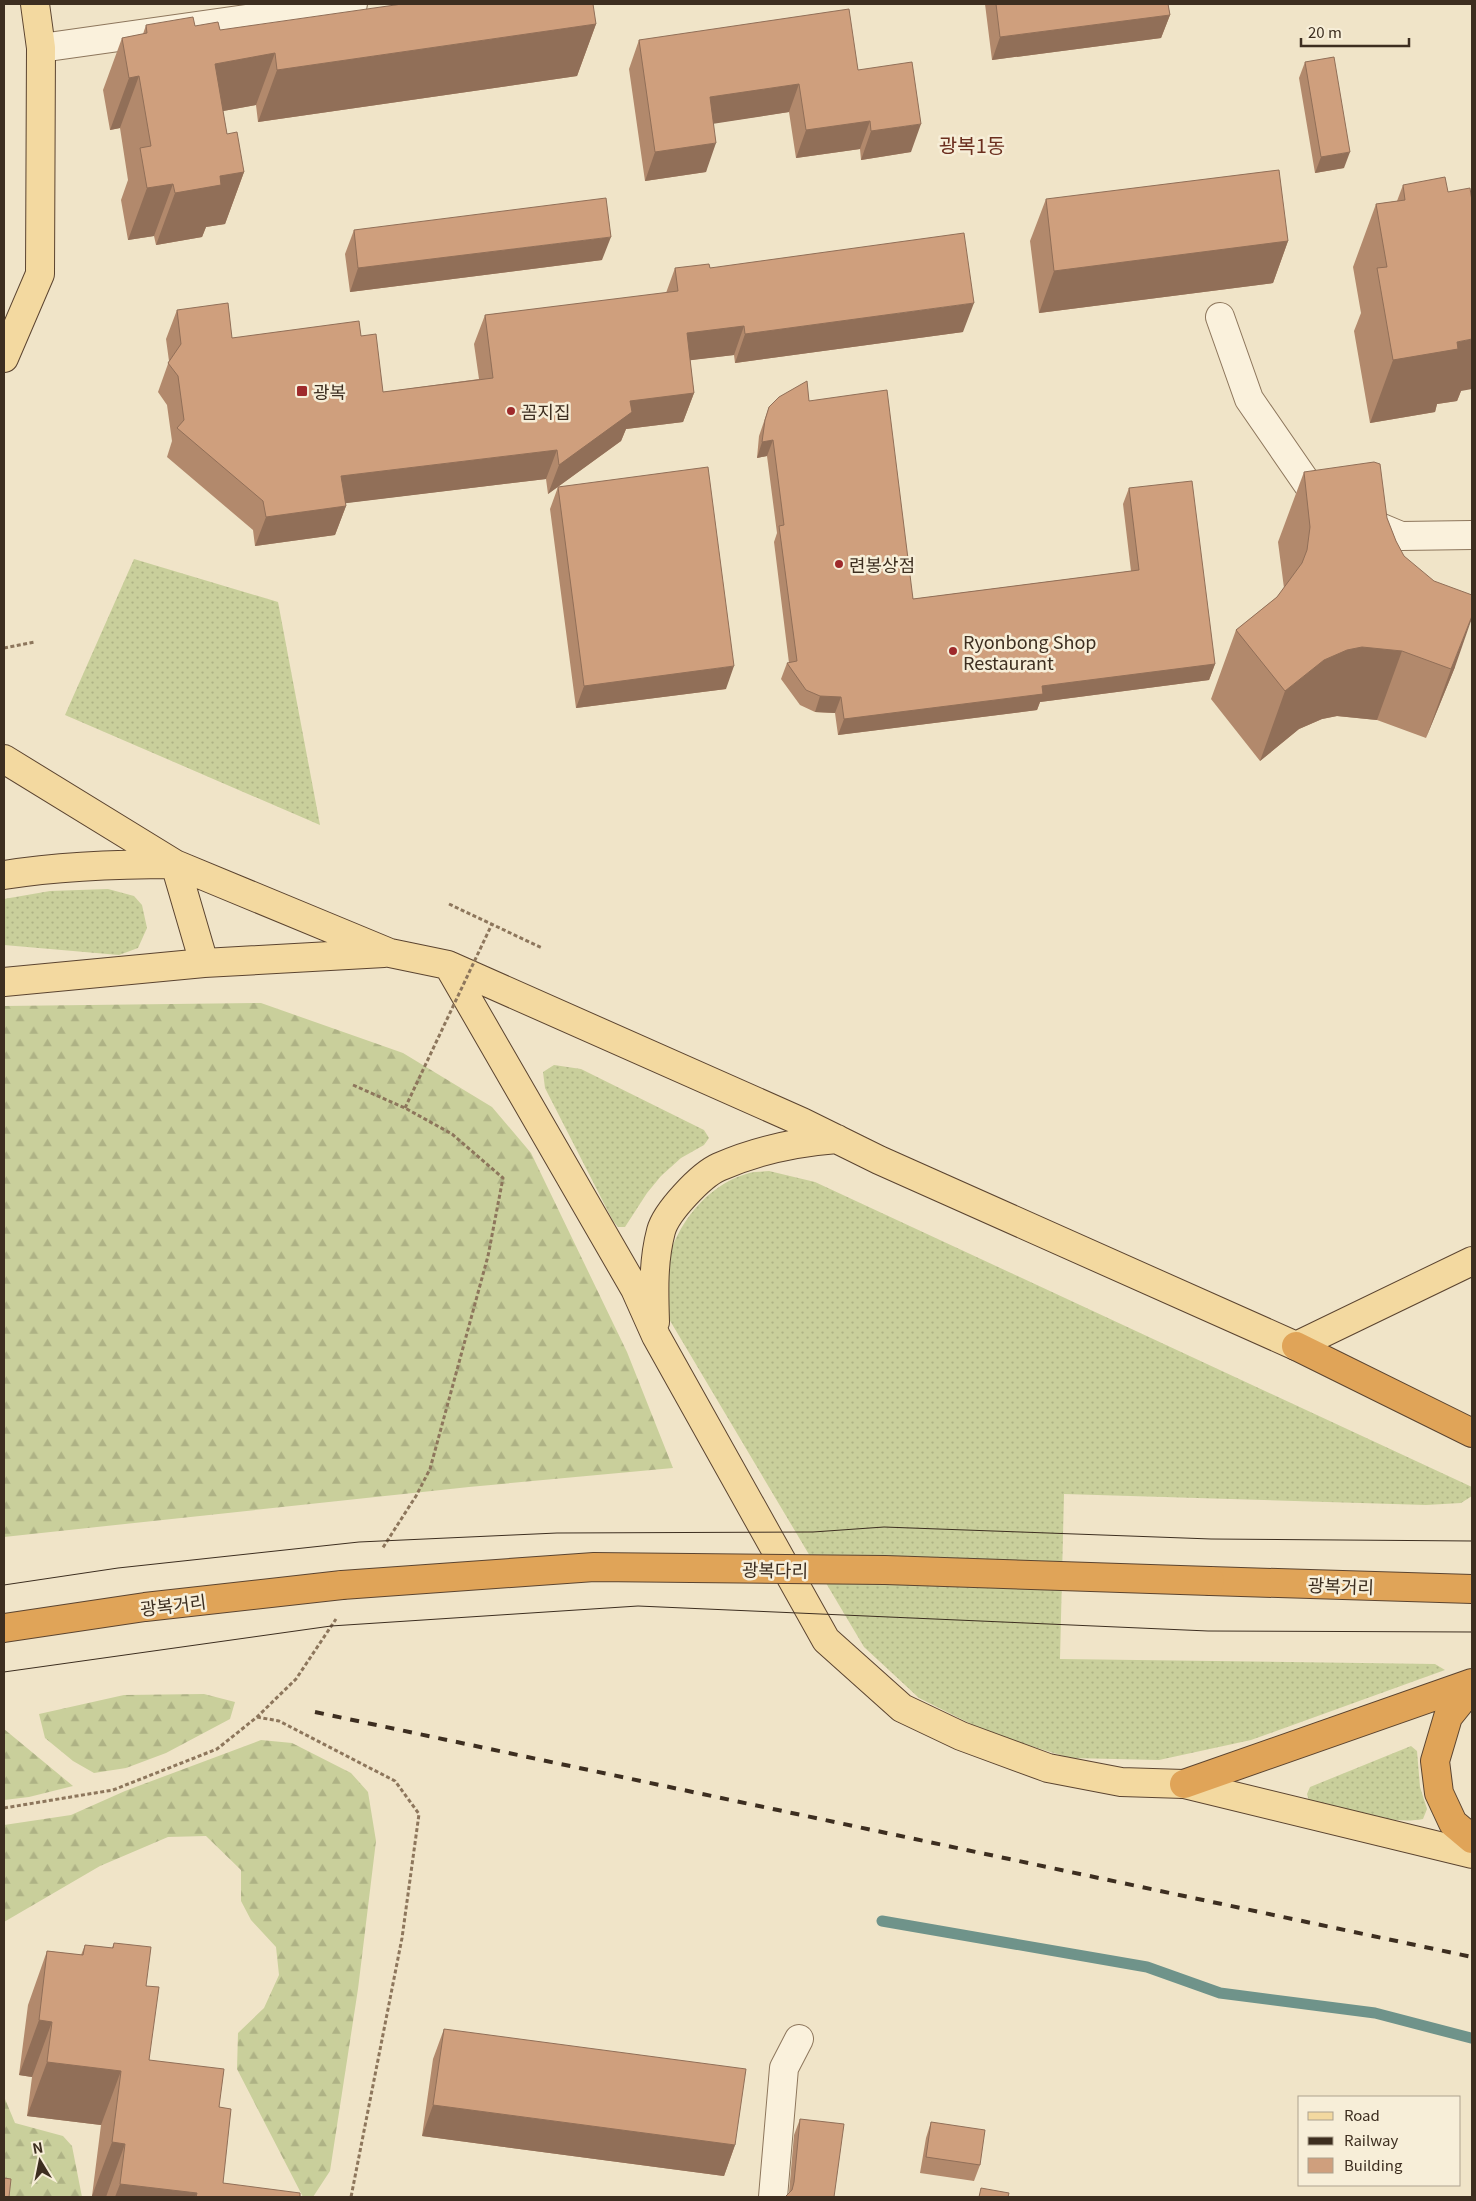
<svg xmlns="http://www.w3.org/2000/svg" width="1476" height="2201" font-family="Georgia,'Noto Sans KR',serif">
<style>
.grass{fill:url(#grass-dots)}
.forest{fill:url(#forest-firs)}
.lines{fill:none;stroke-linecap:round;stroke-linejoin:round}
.stream{stroke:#6f938a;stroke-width:11}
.minor-casing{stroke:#8d765c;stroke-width:30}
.major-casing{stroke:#5b4430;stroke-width:30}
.highway-casing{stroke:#5b4430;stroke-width:30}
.path{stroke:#8d765c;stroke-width:3;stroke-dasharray:4 2.5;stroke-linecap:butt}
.minor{stroke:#faf1dc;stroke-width:28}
.major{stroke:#f3d9a0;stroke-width:28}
.highway{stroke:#e0a458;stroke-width:28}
.tram{stroke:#3d2e20;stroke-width:1}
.rail{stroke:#3d2e20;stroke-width:4;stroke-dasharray:9 9;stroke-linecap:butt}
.highway-bridge-casing{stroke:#5b4430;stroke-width:30;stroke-linecap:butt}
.path-bridge{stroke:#8d765c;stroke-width:3;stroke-dasharray:4 2.5;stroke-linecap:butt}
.highway-bridge{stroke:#e0a458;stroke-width:28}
.wall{fill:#b2896c}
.shaded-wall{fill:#916f58}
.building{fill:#cf9f7d;stroke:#916f58}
.poi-dot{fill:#9e2a2b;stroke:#f7eed8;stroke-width:2}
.labels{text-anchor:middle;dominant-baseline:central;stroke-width:5;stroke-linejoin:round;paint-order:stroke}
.poi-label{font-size:18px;fill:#3d2e20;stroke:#f7eed8;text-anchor:start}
.street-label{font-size:18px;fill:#3d2e20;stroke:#f7eed8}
.quarter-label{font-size:20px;fill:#6b2e1e;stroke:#f7eed8}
</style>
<defs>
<pattern id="grass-dots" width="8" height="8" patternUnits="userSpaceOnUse" patternTransform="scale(1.25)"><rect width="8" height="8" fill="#c9cf9b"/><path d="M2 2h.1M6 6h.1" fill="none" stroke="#aeb285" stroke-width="1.8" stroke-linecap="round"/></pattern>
<pattern id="forest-firs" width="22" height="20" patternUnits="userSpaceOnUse" patternTransform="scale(1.25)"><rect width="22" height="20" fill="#c9cf9b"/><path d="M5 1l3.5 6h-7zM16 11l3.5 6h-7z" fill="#aeb285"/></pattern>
</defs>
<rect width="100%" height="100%" fill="#f0e4c8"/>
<path class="grass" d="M 134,559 L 278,602 L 320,825 L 65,715 Z
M 108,889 L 134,896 L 142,905 L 147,928 L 138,948 L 119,955 L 4,945 L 4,899 L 50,891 Z
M 554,1065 L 581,1069 L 704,1130 L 709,1138 L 704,1145 L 681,1158 L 661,1176 L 647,1193 L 625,1227 L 618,1227 L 613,1221 L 545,1088 L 543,1072 Z
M 769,1171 L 815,1182 L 1472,1487 L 1472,1496 L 1461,1503 L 1426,1505 L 1064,1494 L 1060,1659 L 1435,1664 L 1445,1670 L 1251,1740 L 1159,1760 L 1070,1758 L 991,1734 L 919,1698 L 864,1647 L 669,1319 C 668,1302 664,1281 667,1265 C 675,1226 707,1185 746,1174 C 753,1171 762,1172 769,1171 Z
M 1411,1746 L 1417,1751 L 1420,1787 L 1427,1809 L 1423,1819 C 1394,1825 1347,1811 1316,1806 L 1309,1801 L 1307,1794 L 1310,1787 Z"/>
<path class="forest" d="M 261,1003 L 403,1053 L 492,1107 L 531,1153 L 627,1352 L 673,1468 L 469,1487 L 4,1537 L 4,1006 Z
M 204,1694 L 235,1702 L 230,1719 L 166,1753 L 126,1768 L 94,1773 L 73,1761 L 45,1738 L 39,1714 L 124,1695 Z
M 4,1729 L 73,1786 L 29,1797 L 4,1800 Z
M 261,1740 L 292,1743 L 351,1773 L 368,1792 L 376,1841 L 358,1989 L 330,2171 L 313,2197 L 303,2197 L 237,2069 L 238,2033 L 264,2008 L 279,1975 L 276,1947 L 251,1920 L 241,1901 L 241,1870 L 206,1836 L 168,1837 L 100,1866 L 4,1922 L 4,1825 L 71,1815 L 125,1791 Z
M 4,2077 L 5,2099 L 15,2123 L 63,2136 L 72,2146 L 82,2197 L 4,2197 Z"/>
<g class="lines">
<path class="stream" d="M 882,1921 L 1147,1967 L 1220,1993 L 1375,2013 L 1471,2038"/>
<g class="minor-casing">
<path id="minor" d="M 41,48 L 353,4
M 1220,317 L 1249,399 L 1320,502 L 1401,536 L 1472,535
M 773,2197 L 784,2068 L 799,2039"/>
</g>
<g class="major-casing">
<path id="major" d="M 4,358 L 40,274 L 41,48 L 35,4
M 4,759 L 175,864 L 390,953 L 448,965 L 802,1122 L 879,1160 L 1296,1346 L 1472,1261
M 175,864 L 204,963
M 4,875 C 61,866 117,864 175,864
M 448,965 L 635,1289 L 656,1336 L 826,1640 L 902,1708 L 961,1736 L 1048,1768 L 1121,1782 L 1184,1784 L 1472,1854
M 4,982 L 204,963 L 384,953
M 655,1322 C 654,1291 653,1261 661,1231 C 666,1212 701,1175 719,1167 C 755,1151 798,1142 837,1139"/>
</g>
<g class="highway-casing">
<path id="highway" d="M 1296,1346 L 1472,1433
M 1210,1581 L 1472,1589
M 4,1628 L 145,1607 L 342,1585
M 1472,1687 L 1448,1717 L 1435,1761 L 1439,1793 L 1453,1823 L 1472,1839
M 1184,1784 L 1472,1683"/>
</g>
<path class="path" d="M 4,648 L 35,642
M 449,904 L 542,948
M 353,1085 L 405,1108 L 452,1134 L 503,1178 L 488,1256 L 430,1469 L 416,1496 L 382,1549
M 257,1717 L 279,1721 L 395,1781 L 419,1814 L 402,1938 L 351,2197
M 4,1808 L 113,1790 L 217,1749 L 257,1717 L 296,1679 L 336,1619"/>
<use href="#minor" class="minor"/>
<use href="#major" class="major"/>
<use href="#highway" class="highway"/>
<path class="tram" d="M 4,1585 L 118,1568 L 359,1542 L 557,1533 L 813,1532 L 884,1527 L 1211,1539 L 1472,1541
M 4,1672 L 331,1626 L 638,1606 L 1208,1631 L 1472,1632"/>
<path class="rail" d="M 315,1712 L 1472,1957"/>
<g class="highway-bridge-casing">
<path id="highway-bridge" d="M 342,1585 L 594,1567 L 885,1570 L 1210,1581"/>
</g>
<path class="path-bridge" d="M 405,1108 L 492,924"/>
<use href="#highway-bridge" class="highway-bridge"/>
</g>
<path class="wall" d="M 985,4 L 1168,4 L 1170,15 L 1161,38 L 992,60 Z
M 596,24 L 577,76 L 258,122 L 256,105 L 223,111 L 227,134 L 244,172 L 225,224 L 206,227 L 202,237 L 156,245 L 154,236 L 128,240 L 121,200 L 128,180 L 120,128 L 110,130 L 103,90 L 122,38 L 143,34 L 146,25 L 195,26 L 220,30 Z
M 639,40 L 858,70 L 911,152 L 861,160 L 860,149 L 796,158 L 789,112 L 714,123 L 706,172 L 645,181 L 629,69 Z
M 1305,62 L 1344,168 L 1315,173 L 1299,78 Z
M 1403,185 L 1461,391 L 1457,401 L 1437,404 L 1435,412 L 1370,423 L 1354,331 L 1361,313 L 1353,267 L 1376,204 L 1397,201 Z
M 1046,199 L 1288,241 L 1273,283 L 1039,313 L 1030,241 Z
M 354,230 L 602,260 L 350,292 L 345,254 Z
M 675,268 L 710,268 L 963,332 L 735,363 L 734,355 L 690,360 L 694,393 L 683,422 L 626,429 L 621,441 L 548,494 L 546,479 L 345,503 L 346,506 L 335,535 L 255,546 L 253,530 L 167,457 L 172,441 L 167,405 L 158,392 L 169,361 L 166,339 L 177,310 L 232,338 L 361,336 L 383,392 L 479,379 L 474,344 L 485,315 L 666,293 Z
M 809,401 L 913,599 L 1131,571 L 1123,504 L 1129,488 L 1215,664 L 1209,680 L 1040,702 L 1037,710 L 838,735 L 835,713 L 815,712 L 800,705 L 781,679 L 787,663 L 789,663 L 774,542 L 777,533 L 767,456 L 757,458 L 759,436 L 769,407 Z
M 1304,472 L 1387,518 L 1396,541 L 1455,667 L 1426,738 L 1377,720 L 1337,716 L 1322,719 L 1299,729 L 1260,761 L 1211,699 L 1236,630 L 1277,597 L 1284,588 L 1278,542 Z
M 558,487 L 726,689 L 576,708 L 550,509 Z
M 114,1943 L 146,1986 L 149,2060 L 219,2107 L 223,2183 L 300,2197 L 98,2197 L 92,2196 L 101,2125 L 27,2116 L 32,2077 L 19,2075 L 28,2005 L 47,1951 L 81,1955 L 85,1945 L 112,1948 Z
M 444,2029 L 735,2145 L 724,2176 L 422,2136 L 433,2059 Z
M 800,2119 L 834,2197 L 789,2193 L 794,2135 Z
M 931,2122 L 980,2165 L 974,2181 L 920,2173 L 926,2138 Z"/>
<path class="shaded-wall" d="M 1170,15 L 1161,38 L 992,60 L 1000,37 Z
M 596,24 L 577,76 L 258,122 L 277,70 Z
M 275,53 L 256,105 L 196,116 L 215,64 Z
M 139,76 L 120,128 L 110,130 L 129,78 Z
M 799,84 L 789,112 L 699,126 L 710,97 Z
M 870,121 L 860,149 L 796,158 L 806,130 Z
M 921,124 L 911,152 L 861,160 L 871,131 Z
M 716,143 L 706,172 L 645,181 L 655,152 Z
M 1350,152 L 1344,168 L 1315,173 L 1321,157 Z
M 244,172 L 225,224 L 206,227 L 202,237 L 156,245 L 175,193 L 220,176 Z
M 173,184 L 154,236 L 128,240 L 147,188 Z
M 611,237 L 602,260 L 350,292 L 358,268 Z
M 1288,241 L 1273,283 L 1039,313 L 1054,271 Z
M 974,303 L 963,332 L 735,363 L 745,334 Z
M 744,326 L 734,355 L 676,362 L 687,333 Z
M 1472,339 L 1472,389 L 1461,391 L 1457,401 L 1437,404 L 1435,412 L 1370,423 L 1393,360 L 1457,342 Z
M 694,393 L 683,422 L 626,429 L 621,441 L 548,494 L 559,465 L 630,401 Z
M 773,440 L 767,456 L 757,458 L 762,442 Z
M 557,450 L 546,479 L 331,505 L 341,476 Z
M 346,506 L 335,535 L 255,546 L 266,517 Z
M 1472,616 L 1472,618 L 1455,667 L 1426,738 L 1451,669 Z
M 1362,647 L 1402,651 L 1377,720 L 1337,716 L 1322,719 L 1299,729 L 1260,761 L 1285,691 L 1324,660 L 1347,650 Z
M 1215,664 L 1209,680 L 1040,702 L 1037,710 L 838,735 L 844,719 L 1042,686 Z
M 734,666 L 726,689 L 576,708 L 584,686 Z
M 820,696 L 841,697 L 835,713 L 815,712 Z
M 39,2020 L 52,2022 L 32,2077 L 19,2075 Z
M 47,2062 L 121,2071 L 101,2125 L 27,2116 Z
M 433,2105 L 735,2145 L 724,2176 L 422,2136 Z
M 112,2142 L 125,2144 L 106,2197 L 92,2196 Z
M 120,2184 L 197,2193 L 195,2197 L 115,2197 Z"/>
<path class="building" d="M 402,4 L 593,4 L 596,24 L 277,70 L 275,53 L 215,64 L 227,134 L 237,132 L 244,172 L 220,176 L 221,185 L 175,193 L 173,184 L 147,188 L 140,148 L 151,146 L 139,76 L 129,78 L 122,38 L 147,33 L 146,25 L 193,17 L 195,26 L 218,22 L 220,30 Z
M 996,4 L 1168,4 L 1170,15 L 1000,37 Z
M 849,9 L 858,70 L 912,62 L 921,124 L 871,131 L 870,121 L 806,130 L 799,84 L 710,97 L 716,143 L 655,152 L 639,40 Z
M 1334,57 L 1350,152 L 1321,157 L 1305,62 Z
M 1279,170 L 1288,241 L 1054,271 L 1046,199 Z
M 1445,177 L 1448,192 L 1470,188 L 1472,201 L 1472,339 L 1457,342 L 1458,349 L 1393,360 L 1377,268 L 1387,267 L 1376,204 L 1405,200 L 1403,185 Z
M 606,198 L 611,237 L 358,268 L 354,230 Z
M 964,233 L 974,303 L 745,334 L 744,326 L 687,333 L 694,393 L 630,401 L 632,412 L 559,465 L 557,450 L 341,476 L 346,506 L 266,517 L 263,501 L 177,428 L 184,420 L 178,376 L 168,363 L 181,344 L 177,310 L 228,303 L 232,338 L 359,321 L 361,336 L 376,334 L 383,392 L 493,378 L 485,315 L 678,291 L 675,268 L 709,264 L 710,268 Z
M 807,381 L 809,401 L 887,390 L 913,599 L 1139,570 L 1129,488 L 1192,481 L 1215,664 L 1042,686 L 1043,694 L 844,719 L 841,697 L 820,696 L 806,690 L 787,663 L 797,661 L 779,526 L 784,525 L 773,440 L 762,442 L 765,420 L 769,407 L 779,397 Z
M 1374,462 L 1380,464 L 1387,518 L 1396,541 L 1404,556 L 1434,581 L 1472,595 L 1472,616 L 1451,669 L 1402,651 L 1362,647 L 1347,650 L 1324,660 L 1285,691 L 1236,630 L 1277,597 L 1302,563 L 1307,550 L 1310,527 L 1304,472 Z
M 708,467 L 734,666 L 584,686 L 558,487 Z
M 114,1943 L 151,1947 L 146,1986 L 159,1987 L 149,2060 L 224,2069 L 219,2107 L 231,2109 L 223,2183 L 300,2193 L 300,2197 L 196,2197 L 197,2193 L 120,2184 L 125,2144 L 112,2142 L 121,2071 L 47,2062 L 52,2022 L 39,2020 L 47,1951 L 83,1955 L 85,1945 L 113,1948 Z
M 444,2029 L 746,2069 L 735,2145 L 433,2105 Z
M 800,2119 L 844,2124 L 834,2197 L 785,2197 L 792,2190 L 794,2182 Z
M 931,2122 L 985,2130 L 980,2165 L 926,2157 Z
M 4,2178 L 11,2179 L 9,2197 L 4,2197 Z
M 981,2188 L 1009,2193 L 1008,2197 L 979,2197 Z"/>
<g class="poi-dot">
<rect x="296" y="385" width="12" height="12" rx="2.5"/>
<circle cx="511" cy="411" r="5"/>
<circle cx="839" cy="564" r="5"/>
<circle cx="953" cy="651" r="5"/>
</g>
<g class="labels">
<g class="poi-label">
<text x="313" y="391">광복</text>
<text x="521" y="411">꼼지집</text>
<text x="849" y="564">련봉상점</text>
<text x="963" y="641">Ryonbong Shop<tspan x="963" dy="21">Restaurant</tspan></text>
</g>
<g class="street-label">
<text transform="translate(775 1569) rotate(1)">광복다리</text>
<text transform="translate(1341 1585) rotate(2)">광복거리</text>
<text transform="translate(173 1604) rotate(-7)">광복거리</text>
</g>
<g class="quarter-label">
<text x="972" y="144">광복1동</text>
</g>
</g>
<rect width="1476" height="2201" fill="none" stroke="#3d2e20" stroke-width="10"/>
<rect x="1298" y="2096" width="162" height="90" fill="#f7eed8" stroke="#ada18e"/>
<rect x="1308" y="2112" width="25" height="8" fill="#f3d9a0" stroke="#ada18e"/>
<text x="1344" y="2121" font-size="15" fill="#3d2e20">Road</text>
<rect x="1308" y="2137" width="25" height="8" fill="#3d2e20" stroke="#ada18e"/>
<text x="1344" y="2146" font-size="15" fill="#3d2e20">Railway</text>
<rect x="1308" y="2158" width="25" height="15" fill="#cf9f7d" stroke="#ada18e"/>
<text x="1344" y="2171" font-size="15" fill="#3d2e20">Building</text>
<g transform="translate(40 2161) rotate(350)" stroke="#f7eed8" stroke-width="4" paint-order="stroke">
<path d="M0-4L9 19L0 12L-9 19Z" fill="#3d2e20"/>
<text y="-8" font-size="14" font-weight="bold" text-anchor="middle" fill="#3d2e20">N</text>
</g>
<path d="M1301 38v8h108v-8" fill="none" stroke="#3d2e20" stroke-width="2.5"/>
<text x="1308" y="38" font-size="15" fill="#3d2e20" stroke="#f7eed8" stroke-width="4" paint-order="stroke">20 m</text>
</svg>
